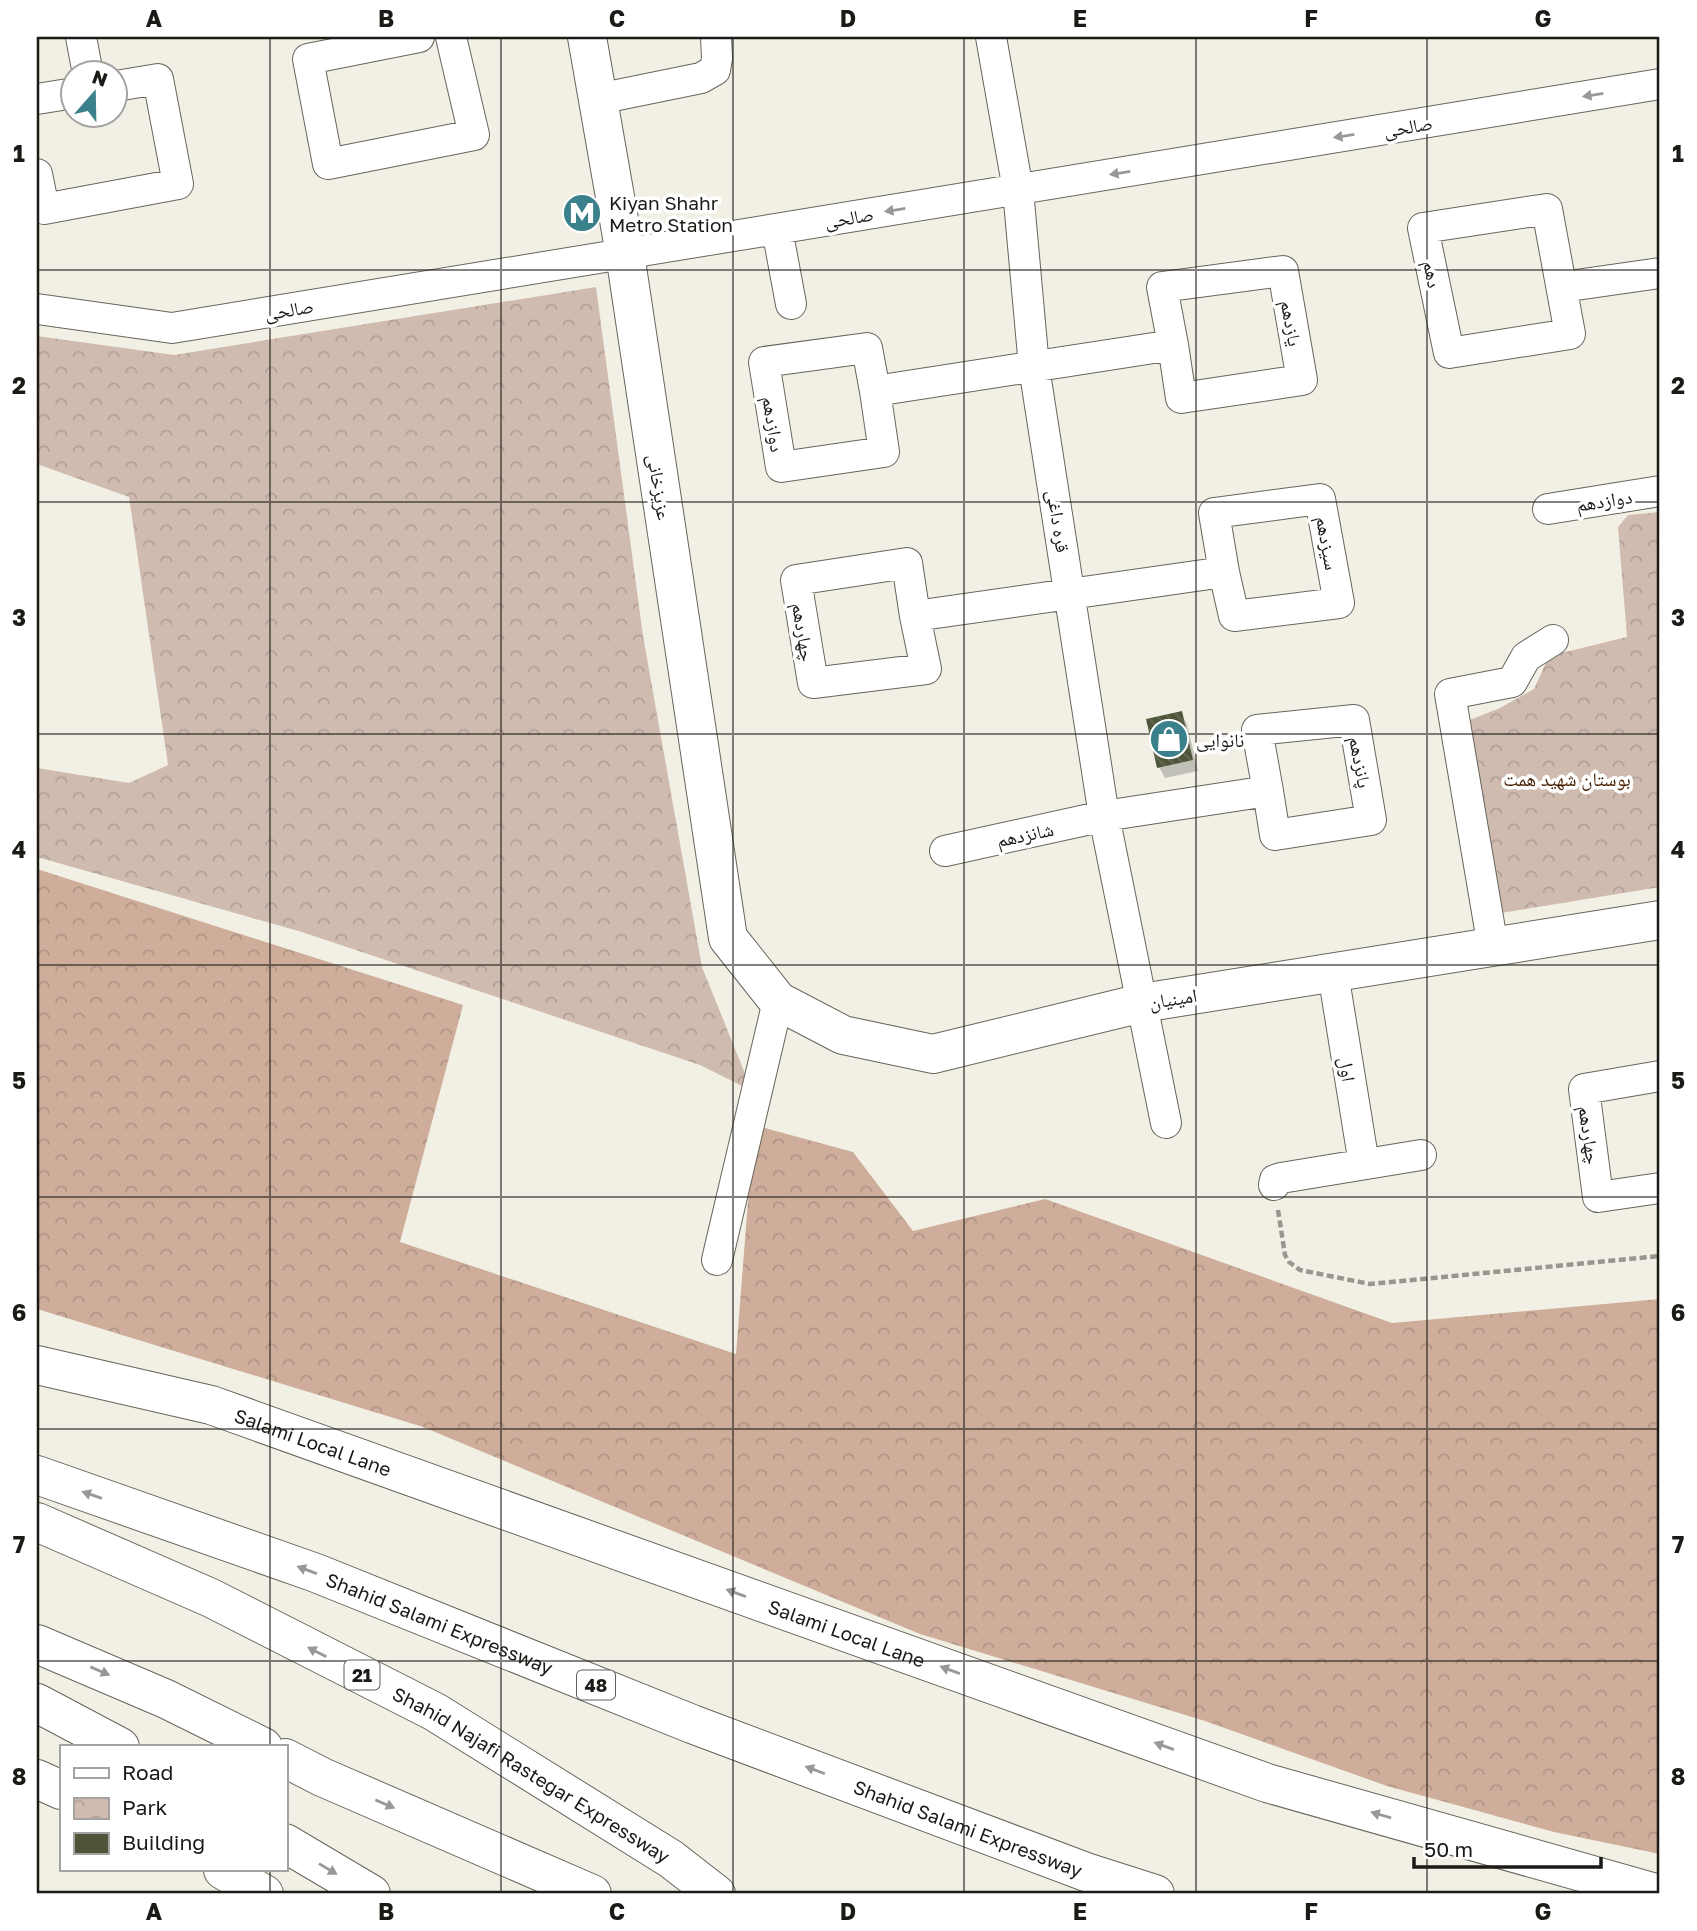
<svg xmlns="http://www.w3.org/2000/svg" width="1697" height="1931" font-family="'Golos Text','Noto Naskh Arabic',sans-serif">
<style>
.forest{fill:url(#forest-crowns)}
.park{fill:url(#park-crowns)}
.shadow{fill:#0003}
.building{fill:url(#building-back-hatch)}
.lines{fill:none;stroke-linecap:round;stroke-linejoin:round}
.street-casing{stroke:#67655c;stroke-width:32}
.secondary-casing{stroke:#67655c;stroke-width:40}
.primary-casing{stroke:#67655c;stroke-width:40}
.highway-casing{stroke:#67655c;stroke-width:40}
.path{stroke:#98968e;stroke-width:4.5;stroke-dasharray:7 3.5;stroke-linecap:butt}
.street{stroke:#fff;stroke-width:30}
.secondary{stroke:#fff;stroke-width:38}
.primary{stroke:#fff;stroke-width:38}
.highway{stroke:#fff;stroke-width:38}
.oneway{fill:#989896}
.grid{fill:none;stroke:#1b1a16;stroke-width:2;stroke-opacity:0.55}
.labels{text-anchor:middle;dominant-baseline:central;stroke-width:7;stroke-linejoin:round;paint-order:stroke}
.shield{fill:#fff;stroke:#5f5f5c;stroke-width:2}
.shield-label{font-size:18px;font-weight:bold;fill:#1b1a16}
.street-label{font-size:19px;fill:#1b1a16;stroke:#fff}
.poi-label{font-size:19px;fill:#1b1a16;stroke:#fff;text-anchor:start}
.park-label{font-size:19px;fill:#471e00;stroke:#fff}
.neatline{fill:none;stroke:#1b1a16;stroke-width:2.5}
.grid-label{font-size:23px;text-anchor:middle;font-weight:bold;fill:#1b1a16}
</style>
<defs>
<pattern id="forest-crowns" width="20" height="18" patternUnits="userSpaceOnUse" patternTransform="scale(1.75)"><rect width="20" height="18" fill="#ceae9b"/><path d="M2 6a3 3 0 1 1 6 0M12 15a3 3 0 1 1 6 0" fill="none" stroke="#b09585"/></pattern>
<pattern id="park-crowns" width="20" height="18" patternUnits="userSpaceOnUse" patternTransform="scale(1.75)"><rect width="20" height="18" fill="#d0bbb0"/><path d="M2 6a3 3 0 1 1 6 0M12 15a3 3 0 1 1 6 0" fill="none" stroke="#b2a097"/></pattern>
<pattern id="building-back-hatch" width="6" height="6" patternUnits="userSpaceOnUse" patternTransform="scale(1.75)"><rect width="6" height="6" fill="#4f5539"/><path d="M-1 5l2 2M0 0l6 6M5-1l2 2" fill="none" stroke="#656953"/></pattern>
</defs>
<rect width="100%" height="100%" fill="#f2f0e5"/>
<path class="forest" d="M 37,869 L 463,1005 L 400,1242 L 736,1354 L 754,1125 L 853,1152 L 913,1231 L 1045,1199 L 1392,1323 L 1660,1299 L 1660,1854 L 1554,1832 L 1387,1786 L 1205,1721 L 920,1634 L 423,1427 L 37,1309 Z"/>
<path class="park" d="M 596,287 L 643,636 L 702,967 L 752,1091 L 700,1065 L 302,932 L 37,857 L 37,768 L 129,783 L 168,765 L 129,497 L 37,464 L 37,336 L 174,355 Z
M 1660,512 L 1660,887 L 1495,914 L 1462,723 L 1500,708 L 1534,689 L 1549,656 L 1627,637 L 1618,527 L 1628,515 Z"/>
<path class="shadow" d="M 1181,713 L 1187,724 L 1198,771 L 1165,778 L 1159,767 Z"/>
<path class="building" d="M 1182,711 L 1193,760 L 1157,768 L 1146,719 Z"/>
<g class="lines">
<g class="street-casing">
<path id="street" d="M 81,37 L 88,74
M 419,37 L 308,59 L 328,164 L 474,135 L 451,37
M 991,37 L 1018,190 L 1034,367 L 1104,816 L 1166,1123
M 37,99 L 74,93
M 598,99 L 701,78 L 715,70 L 717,58 L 716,37
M 37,174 L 44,209 L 178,184 L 158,79 L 116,86
M 1547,209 L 1570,334 L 1449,353 L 1423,228 Z
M 777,229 L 791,304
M 1562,287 L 1660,273
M 37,309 L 172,328 L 1660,84
M 875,391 L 884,452 L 781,467 L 764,362 L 867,348 L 875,391 L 1173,345 L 1162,287 L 1283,271 L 1302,380 L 1181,398 L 1173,345
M 1548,509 L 1660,491
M 915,616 L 926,669 L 813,683 L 796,580 L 907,563 L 915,616 L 1224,572 L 1214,513 L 1320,499 L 1339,603 L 1234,616 L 1224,572
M 945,851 L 1104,816 L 1268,791 L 1257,730 L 1354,720 L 1371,820 L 1275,835 L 1268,791
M 1493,947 L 1450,694 L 1512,682 L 1526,657 L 1553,640
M 1333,973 L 1364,1164
M 1660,1076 L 1584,1089 L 1598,1197 L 1660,1188
M 1274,1185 L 1275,1180 L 1281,1178 L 1421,1155
M 717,1260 L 778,1001"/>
</g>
<g class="secondary-casing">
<path id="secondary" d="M 587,37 L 625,254 L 728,938 L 778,1001 L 843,1035 L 933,1054 L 1142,1003 L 1660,920"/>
</g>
<g class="primary-casing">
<g id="primary">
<path id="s1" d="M 37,1365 L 211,1405 L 1267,1783 L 1659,1894"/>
<path d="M 37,1779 L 61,1790"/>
<path d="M 223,1870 L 264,1894"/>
</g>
</g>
<g class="highway-casing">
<g id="highway">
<path id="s2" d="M 37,1475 L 316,1573 L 692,1724 L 1086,1872 L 1155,1894"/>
<path id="s3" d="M 37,1522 L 211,1598 L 435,1712 L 671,1859 L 716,1894"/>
<path d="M 37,1644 L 166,1699 L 263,1747"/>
<path d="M 37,1703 L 120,1747"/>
<path d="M 285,1758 L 322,1777 L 592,1894"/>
<path d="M 285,1843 L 371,1894"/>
</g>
</g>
<path class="path" d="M 1278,1210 L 1285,1255 L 1289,1262 L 1300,1270 L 1370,1284 L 1660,1256"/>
<use href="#street" class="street"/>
<use href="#secondary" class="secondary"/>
<use href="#primary" class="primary"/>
<use href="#highway" class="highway"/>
</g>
<defs><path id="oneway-solid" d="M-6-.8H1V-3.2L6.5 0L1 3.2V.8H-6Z" transform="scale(1.75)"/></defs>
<g class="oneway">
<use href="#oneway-solid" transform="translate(1593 95) rotate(171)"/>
<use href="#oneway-solid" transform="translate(1344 136) rotate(171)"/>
<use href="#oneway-solid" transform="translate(1120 173) rotate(171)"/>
<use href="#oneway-solid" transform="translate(895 210) rotate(171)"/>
<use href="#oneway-solid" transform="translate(92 1495) rotate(-161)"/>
<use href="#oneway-solid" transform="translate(307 1570) rotate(-160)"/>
<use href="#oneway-solid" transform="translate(736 1593) rotate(-160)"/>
<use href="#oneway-solid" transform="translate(317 1652) rotate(-153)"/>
<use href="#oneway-solid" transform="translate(950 1670) rotate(-160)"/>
<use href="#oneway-solid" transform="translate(100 1671) rotate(23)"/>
<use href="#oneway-solid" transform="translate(1164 1746) rotate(-160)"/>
<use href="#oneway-solid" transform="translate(815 1770) rotate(-159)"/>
<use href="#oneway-solid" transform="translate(385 1804) rotate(23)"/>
<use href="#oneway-solid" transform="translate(1381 1815) rotate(-164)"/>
<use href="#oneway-solid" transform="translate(328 1869) rotate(31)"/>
</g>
<path class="grid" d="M 270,37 L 270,1747M 501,37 L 501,1894M 733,37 L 733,1894M 964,37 L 964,1894M 1196,37 L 1196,1894M 1427,37 L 1427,1894M 37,270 L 1660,270M 37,502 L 1660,502M 37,734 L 1660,734M 37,965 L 1660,965M 37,1197 L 1660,1197M 37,1429 L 1660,1429M 37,1661 L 1660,1661M 270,1870 L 270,1894"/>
<defs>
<g id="metro-disc" transform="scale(2.0125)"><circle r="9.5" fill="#3b818c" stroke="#fff"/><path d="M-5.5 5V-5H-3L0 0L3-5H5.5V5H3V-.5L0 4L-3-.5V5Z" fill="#fff"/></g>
<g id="shop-disc" transform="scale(2.0125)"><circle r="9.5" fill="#3b818c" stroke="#fff"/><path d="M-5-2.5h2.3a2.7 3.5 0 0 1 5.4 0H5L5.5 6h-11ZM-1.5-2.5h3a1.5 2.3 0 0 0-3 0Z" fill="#fff"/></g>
</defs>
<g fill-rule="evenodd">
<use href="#metro-disc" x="582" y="213"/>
<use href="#shop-disc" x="1169" y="739"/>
</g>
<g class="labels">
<g class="shield">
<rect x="344.5" y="1660.5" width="35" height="29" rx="5"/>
<rect x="577" y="1670.5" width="38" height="29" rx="5"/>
</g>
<g class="shield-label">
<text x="362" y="1675">21</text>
<text x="596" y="1685">48</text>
</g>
<g class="street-label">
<text transform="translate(1408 126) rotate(-9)">صالحی</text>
<text transform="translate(849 217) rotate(-9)">صالحی</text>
<text transform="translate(1433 274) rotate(79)">دهم</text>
<text transform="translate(289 309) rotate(-9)">صالحی</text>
<text transform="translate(1292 323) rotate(80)">یازدهم</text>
<text transform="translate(774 424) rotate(81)">دوازدهم</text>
<text transform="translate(660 487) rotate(81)">عزیزخانی</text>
<text transform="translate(1604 500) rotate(-9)">دوازدهم</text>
<text transform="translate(1059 521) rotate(81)">قره داغی</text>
<text transform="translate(1328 543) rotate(80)">سیزدهم</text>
<text transform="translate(804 632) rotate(81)">چهاردهم</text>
<text transform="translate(1361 762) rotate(80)">پانزدهم</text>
<text transform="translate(1025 834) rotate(-12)">شانزدهم</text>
<text transform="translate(1173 998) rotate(-9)">امینیان</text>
<text transform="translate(1348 1069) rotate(81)">اول</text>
<text transform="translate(1590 1135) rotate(82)">چهاردهم</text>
<text stroke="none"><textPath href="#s1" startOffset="287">Salami Local Lane</textPath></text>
<text stroke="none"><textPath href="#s2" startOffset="429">Shahid Salami Expressway</textPath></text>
<text stroke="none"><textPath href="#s1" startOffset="854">Salami Local Lane</textPath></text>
<text stroke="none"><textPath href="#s3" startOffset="556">Shahid Najafi Rastegar Expressway</textPath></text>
<text stroke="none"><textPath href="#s2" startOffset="996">Shahid Salami Expressway</textPath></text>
</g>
<g class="poi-label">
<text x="609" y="202">Kiyan Shahr<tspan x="609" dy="22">Metro Station</tspan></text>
<text x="1196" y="739">نانوایی</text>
</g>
<g class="park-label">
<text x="1567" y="778">بوستان شهید همت</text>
</g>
</g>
<rect width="1697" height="1931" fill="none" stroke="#ffffff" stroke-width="77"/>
<rect x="60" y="1745" width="228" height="126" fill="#ffffff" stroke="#a4a3a2" stroke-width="2"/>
<rect x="74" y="1768" width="35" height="10" fill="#ffffff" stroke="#a4a3a2" stroke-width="2"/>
<text x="122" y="1780" font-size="21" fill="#1b1a16">Road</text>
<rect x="74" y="1798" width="35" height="21" fill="url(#park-crowns)" stroke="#a4a3a2" stroke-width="2"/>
<text x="122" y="1815" font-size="21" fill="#1b1a16">Park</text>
<rect x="74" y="1833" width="35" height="21" fill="#4f5539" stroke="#a4a3a2" stroke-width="2"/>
<text x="122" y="1850" font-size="21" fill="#1b1a16">Building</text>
<g transform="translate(94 94) rotate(20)"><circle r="33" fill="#ffffff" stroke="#a4a3a2" stroke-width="2"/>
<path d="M0-5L12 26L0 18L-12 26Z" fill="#3b818c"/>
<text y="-10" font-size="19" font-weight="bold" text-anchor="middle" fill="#1b1a16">N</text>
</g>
<path d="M1414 1857v10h187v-10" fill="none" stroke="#1b1a16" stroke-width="3.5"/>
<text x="1424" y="1857" font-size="21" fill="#1b1a16" stroke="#ffffff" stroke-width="5" paint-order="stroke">50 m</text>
<rect x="38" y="38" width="1620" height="1854" class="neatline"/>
<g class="grid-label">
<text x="154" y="27">A</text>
<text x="386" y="27">B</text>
<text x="617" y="27">C</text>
<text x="848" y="27">D</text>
<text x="1080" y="27">E</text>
<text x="1311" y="27">F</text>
<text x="1543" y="27">G</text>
<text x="19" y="162">1</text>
<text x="1678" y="162">1</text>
<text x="19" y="394">2</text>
<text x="1678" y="394">2</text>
<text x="19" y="626">3</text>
<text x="1678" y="626">3</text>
<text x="19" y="858">4</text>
<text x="1678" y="858">4</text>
<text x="19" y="1089">5</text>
<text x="1678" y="1089">5</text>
<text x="19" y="1321">6</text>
<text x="1678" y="1321">6</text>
<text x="19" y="1553">7</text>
<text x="1678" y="1553">7</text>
<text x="19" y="1785">8</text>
<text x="1678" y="1785">8</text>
<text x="154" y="1920">A</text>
<text x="386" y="1920">B</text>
<text x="617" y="1920">C</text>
<text x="848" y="1920">D</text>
<text x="1080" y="1920">E</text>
<text x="1311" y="1920">F</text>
<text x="1543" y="1920">G</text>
</g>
</svg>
